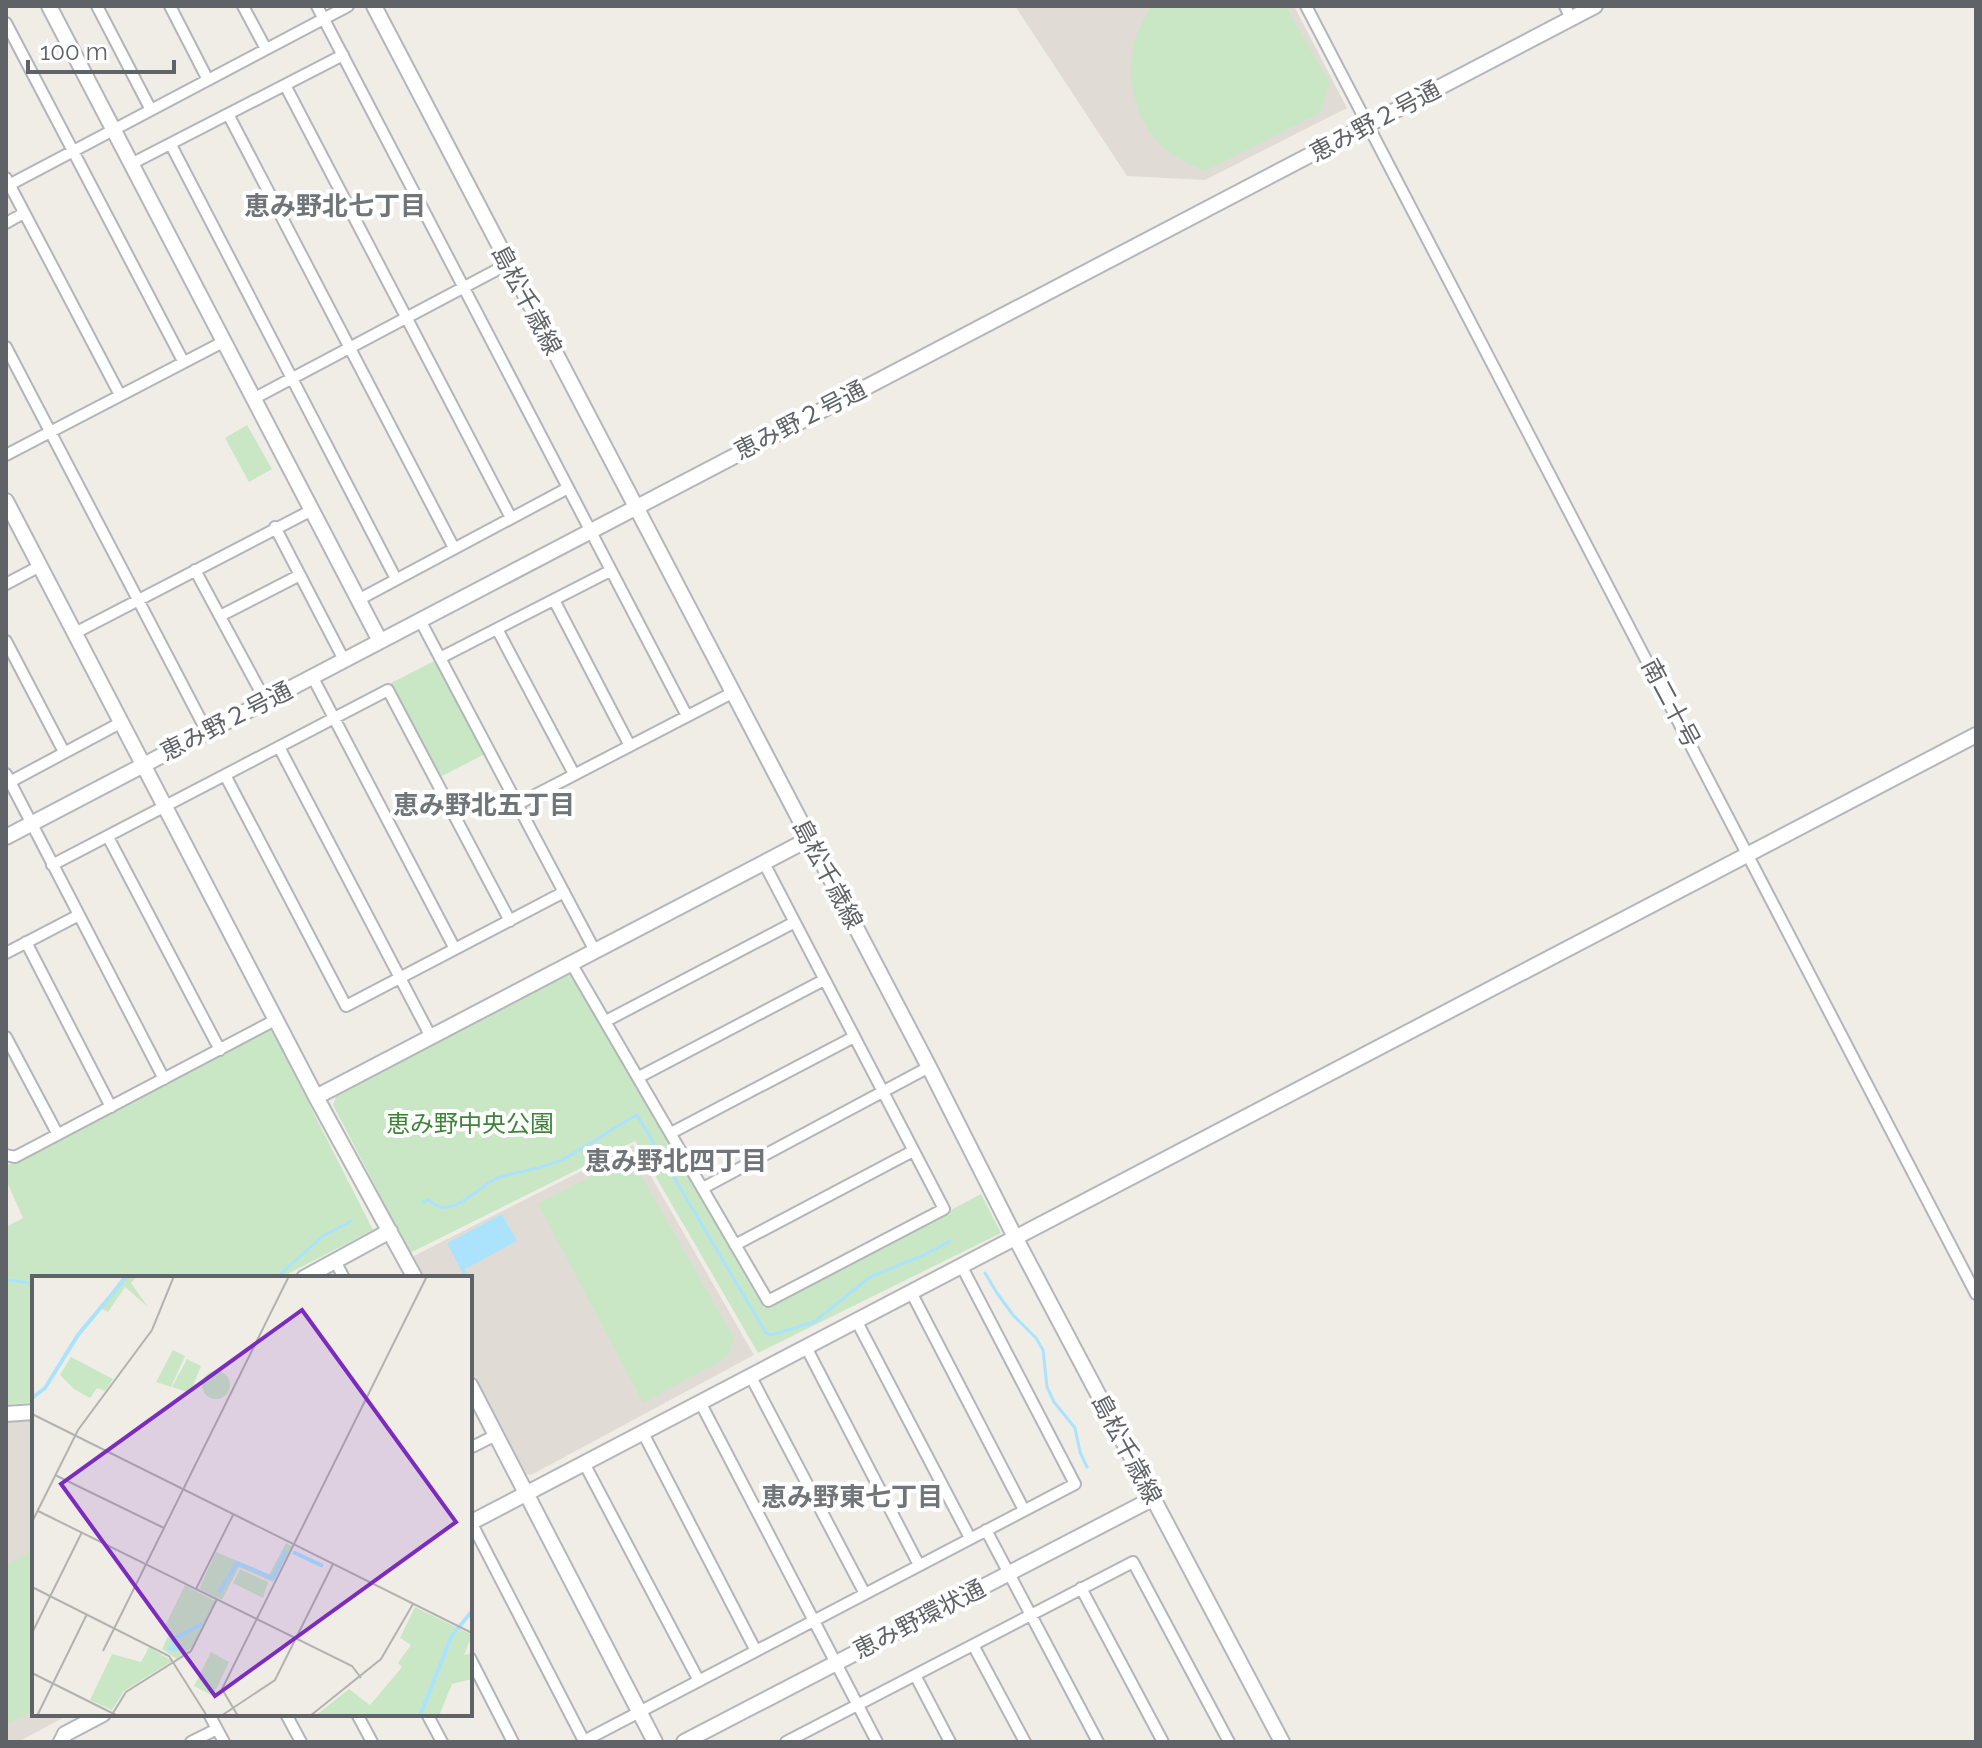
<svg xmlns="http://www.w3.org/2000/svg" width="1982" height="1748" font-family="Raleway,'Noto Sans JP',sans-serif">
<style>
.education{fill:#e0dcd5}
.green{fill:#c9e7c5}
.water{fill:#abe3fd}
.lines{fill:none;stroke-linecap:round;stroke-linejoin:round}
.stream{stroke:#abe3fd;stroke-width:3}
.street-casing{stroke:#b2b5b9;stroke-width:14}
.secondary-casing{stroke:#b3b7bb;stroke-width:18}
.street{stroke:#fff;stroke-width:10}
.secondary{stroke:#fff;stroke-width:14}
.labels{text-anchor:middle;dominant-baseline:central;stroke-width:8;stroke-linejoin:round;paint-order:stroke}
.street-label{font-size:24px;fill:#5f6367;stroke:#fff}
.park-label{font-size:24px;fill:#3e8438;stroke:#fff}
.neighbourhood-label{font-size:26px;font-weight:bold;fill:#707579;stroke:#fff}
.inset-river{fill:none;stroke:#abe3fd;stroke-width:4}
.inset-road{fill:none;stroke:#b2b2b0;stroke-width:2}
.view{fill:#7b2cbf;fill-opacity:0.15;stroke:#7b2cbf;stroke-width:4}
.inset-edge{fill:none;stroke:#5f6367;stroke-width:4}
</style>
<rect width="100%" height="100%" fill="#f0ede7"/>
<path class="education" d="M 1015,6 L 1294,6 L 1347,108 L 1205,180 L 1127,176 Z
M 633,1145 L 754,1355 L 531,1475 L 526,1474 L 470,1368 L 470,1278 L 423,1278 L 412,1257 Z
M 34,1418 L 34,1714 L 70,1714 L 18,1742 L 6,1742 L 6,1419 Z"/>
<path class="green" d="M 1152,6 L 1285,6 L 1330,83 L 1320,113 L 1205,171 C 1190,164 1174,158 1161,145 C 1124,108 1121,48 1152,6 Z
M 247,425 L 272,469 L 249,482 L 225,438 Z
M 436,660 L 485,754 L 440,777 L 391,683 Z
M 570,974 L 764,1308 L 981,1194 L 1001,1233 L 758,1353 L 635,1141 L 410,1253 L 333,1105 L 339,1088 Z
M 271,1029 L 373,1230 L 280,1278 L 34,1278 L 34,1402 L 6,1405 L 6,1227 L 23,1218 L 6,1180 L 6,1166 Z
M 630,1156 L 734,1338 L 726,1358 L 643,1403 L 538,1204 Z
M 34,1550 L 34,1710 L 6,1725 L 6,1564 Z"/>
<path class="water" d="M 502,1214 L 517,1241 L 465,1269 L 468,1277 L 465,1278 L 447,1243 Z"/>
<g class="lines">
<path class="stream" d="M 423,1202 L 429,1200 C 451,1223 477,1186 498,1178 C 519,1170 542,1170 563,1159 C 589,1146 612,1128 637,1115 L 766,1333 L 771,1335 L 814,1322 L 870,1277 L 924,1255 L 950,1241
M 985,1273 L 997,1293 L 1013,1315 L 1036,1338 L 1043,1350 L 1047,1387 L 1054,1402 L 1075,1428 L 1080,1452 L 1087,1467
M 276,1278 L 323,1236 L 351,1221
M 6,1280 L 32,1283 L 34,1287"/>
<g class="street-casing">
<path id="street" d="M 97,6 L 151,110
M 170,6 L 208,80
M 243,6 L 266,49
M 317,6 L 687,716
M 1306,6 L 1976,1294
M 1565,6 L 1571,19
M 6,23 L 183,361
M 285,85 L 511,518
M 228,114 L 454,548
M 171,145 L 396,579
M 131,164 L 343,55
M 6,178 L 120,395
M 9,185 L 348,6
M 6,223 L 24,213
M 6,347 L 206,730
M 253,399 L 508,264
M 6,455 L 223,342
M 275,527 L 344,660
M 195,570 L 265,700
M 6,584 L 40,566
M 358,600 L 568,488
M 554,600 L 630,746
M 220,616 L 300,575
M 420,620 L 595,951
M 497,629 L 574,774
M 75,633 L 312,510
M 6,641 L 64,752
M 440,658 L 610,571
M 312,676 L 455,949
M 279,747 L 430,1035
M 6,774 L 164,1079
M 225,775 L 346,1006 L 564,892
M 6,784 L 122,722
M 518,804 L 732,693
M 108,837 L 220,1050
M 52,865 L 388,690 L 510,921
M 26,942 L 111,1107
M 6,953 L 79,915
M 571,963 L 768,1301 L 944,1209 L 764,863
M 606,1021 L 793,923
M 6,1037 L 57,1133
M 639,1077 L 824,980
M 671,1133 L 854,1037
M 6,1155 L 15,1157 L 277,1019
M 703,1188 L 929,1067
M 735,1245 L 913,1151
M 335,1261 L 344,1278
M 911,1292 L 1024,1510
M 856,1320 L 970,1538
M 806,1347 L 919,1565
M 751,1377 L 865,1594
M 700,1402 L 877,1742
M 643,1433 L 756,1651
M 470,1448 L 496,1435
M 584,1463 L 699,1681
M 471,1522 L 584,1741
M 986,1530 L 1098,1742
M 1081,1588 L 1163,1742
M 973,1645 L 1025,1742
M 470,1658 L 513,1742
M 915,1675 L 950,1742
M 209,1714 L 224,1742
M 286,1714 L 301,1742
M 357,1714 L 372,1742
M 427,1714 L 442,1742
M 191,1742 L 217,1729
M 582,1742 L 1075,1484 L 962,1267
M 786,1742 L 1133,1562 L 1229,1742"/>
</g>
<g class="secondary-casing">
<path id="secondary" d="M 49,6 L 380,641
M 374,6 L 929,1067 L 1016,1239 L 1282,1742
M 6,501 L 316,1097 L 415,1278
M 6,837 L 1595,6
M 316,1097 L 809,839
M 304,1278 L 390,1231
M 470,1385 L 655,1742
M 6,1414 L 34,1412
M 470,1523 L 1976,735
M 61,1742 L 65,1734 L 103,1714
M 684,1742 L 1154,1498"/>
</g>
<use href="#street" class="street"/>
<use href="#secondary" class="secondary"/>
</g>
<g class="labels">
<g class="street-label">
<text transform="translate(1375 121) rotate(-28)">恵み野２号通</text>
<text transform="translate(527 300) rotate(62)">島松千歳線</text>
<text transform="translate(800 420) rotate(-27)">恵み野２号通</text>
<text transform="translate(1671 703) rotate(62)">南二十号</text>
<text transform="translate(226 721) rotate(-27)">恵み野２号通</text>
<text transform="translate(828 874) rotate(62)">島松千歳線</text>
<text transform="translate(1127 1449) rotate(62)">島松千歳線</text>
<text transform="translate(919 1619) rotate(-27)">恵み野環状通</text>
</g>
<g class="park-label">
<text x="470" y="1123">恵み野中央公園</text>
</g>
<g class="neighbourhood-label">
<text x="335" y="206">恵み野北七丁目</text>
<text x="484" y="805">恵み野北五丁目</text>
<text x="676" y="1161">恵み野北四丁目</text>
<text x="852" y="1497">恵み野東七丁目</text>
</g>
</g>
<g transform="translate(32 1276)">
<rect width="440" height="440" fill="#f0ede7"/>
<path d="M 91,0 L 105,0 L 99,7 L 116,31 L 93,11 L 76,36 L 68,32 ZM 141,74 L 153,80 L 139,111 L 124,106 ZM 39,81 L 81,103 L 73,115 L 65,112 L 58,122 L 42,113 L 28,99 ZM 155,83 L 169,90 L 158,117 L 140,111 ZM170 109a14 14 0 1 1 28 0a14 14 0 1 1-28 0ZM 254,267 L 260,270 L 241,306 L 207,291 L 190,324 L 167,313 L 184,276 L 237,299 ZM 208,293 L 236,306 L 231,322 L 201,307 ZM 153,309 L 183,325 L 160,371 L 145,383 L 130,373 L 139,354 L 133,350 ZM 383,331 L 440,359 L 432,379 L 440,377 L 440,403 L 420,408 L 407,440 L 283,440 L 317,413 L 338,429 L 370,391 L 366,387 L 379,369 L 368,362 ZM 117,371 L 140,385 L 92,415 L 80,434 L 58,424 L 80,378 L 109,386 ZM 179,376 L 197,386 L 181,420 L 162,410 Z" fill="#c9e7c5"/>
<path class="inset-river" d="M 0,122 L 13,112 L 46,59 L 95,0M 261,276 L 291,290M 187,317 L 205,287 L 241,302 L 254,275M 135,372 L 143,373 L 140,364 L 170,348M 388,440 L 419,361 L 440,335"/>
<path class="inset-road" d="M 0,138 L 440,357M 23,199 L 132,252M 6,235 L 320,390 L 329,402M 0,246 L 46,154 L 120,54 L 142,0M 0,311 L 137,380 L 175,440M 164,313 L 201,239M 0,357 L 50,256M 71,375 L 257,0M 0,397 L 86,440M 81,437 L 94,416 L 159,375 L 185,323M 5,440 L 55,338M 189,440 L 243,404 L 301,288M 206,440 L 190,413 L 395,0M 278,440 L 349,383 L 381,328"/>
<path class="view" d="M 270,34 L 424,246 L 183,420 L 29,208 Z"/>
<rect width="440" height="440" class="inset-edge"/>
</g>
<rect width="1982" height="1748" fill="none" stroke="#5f6367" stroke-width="16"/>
<path d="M28 60v12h146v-12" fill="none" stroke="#5f6367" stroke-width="4"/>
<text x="40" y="60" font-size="24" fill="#5f6367" stroke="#ffffff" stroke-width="6" paint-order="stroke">100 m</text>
</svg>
